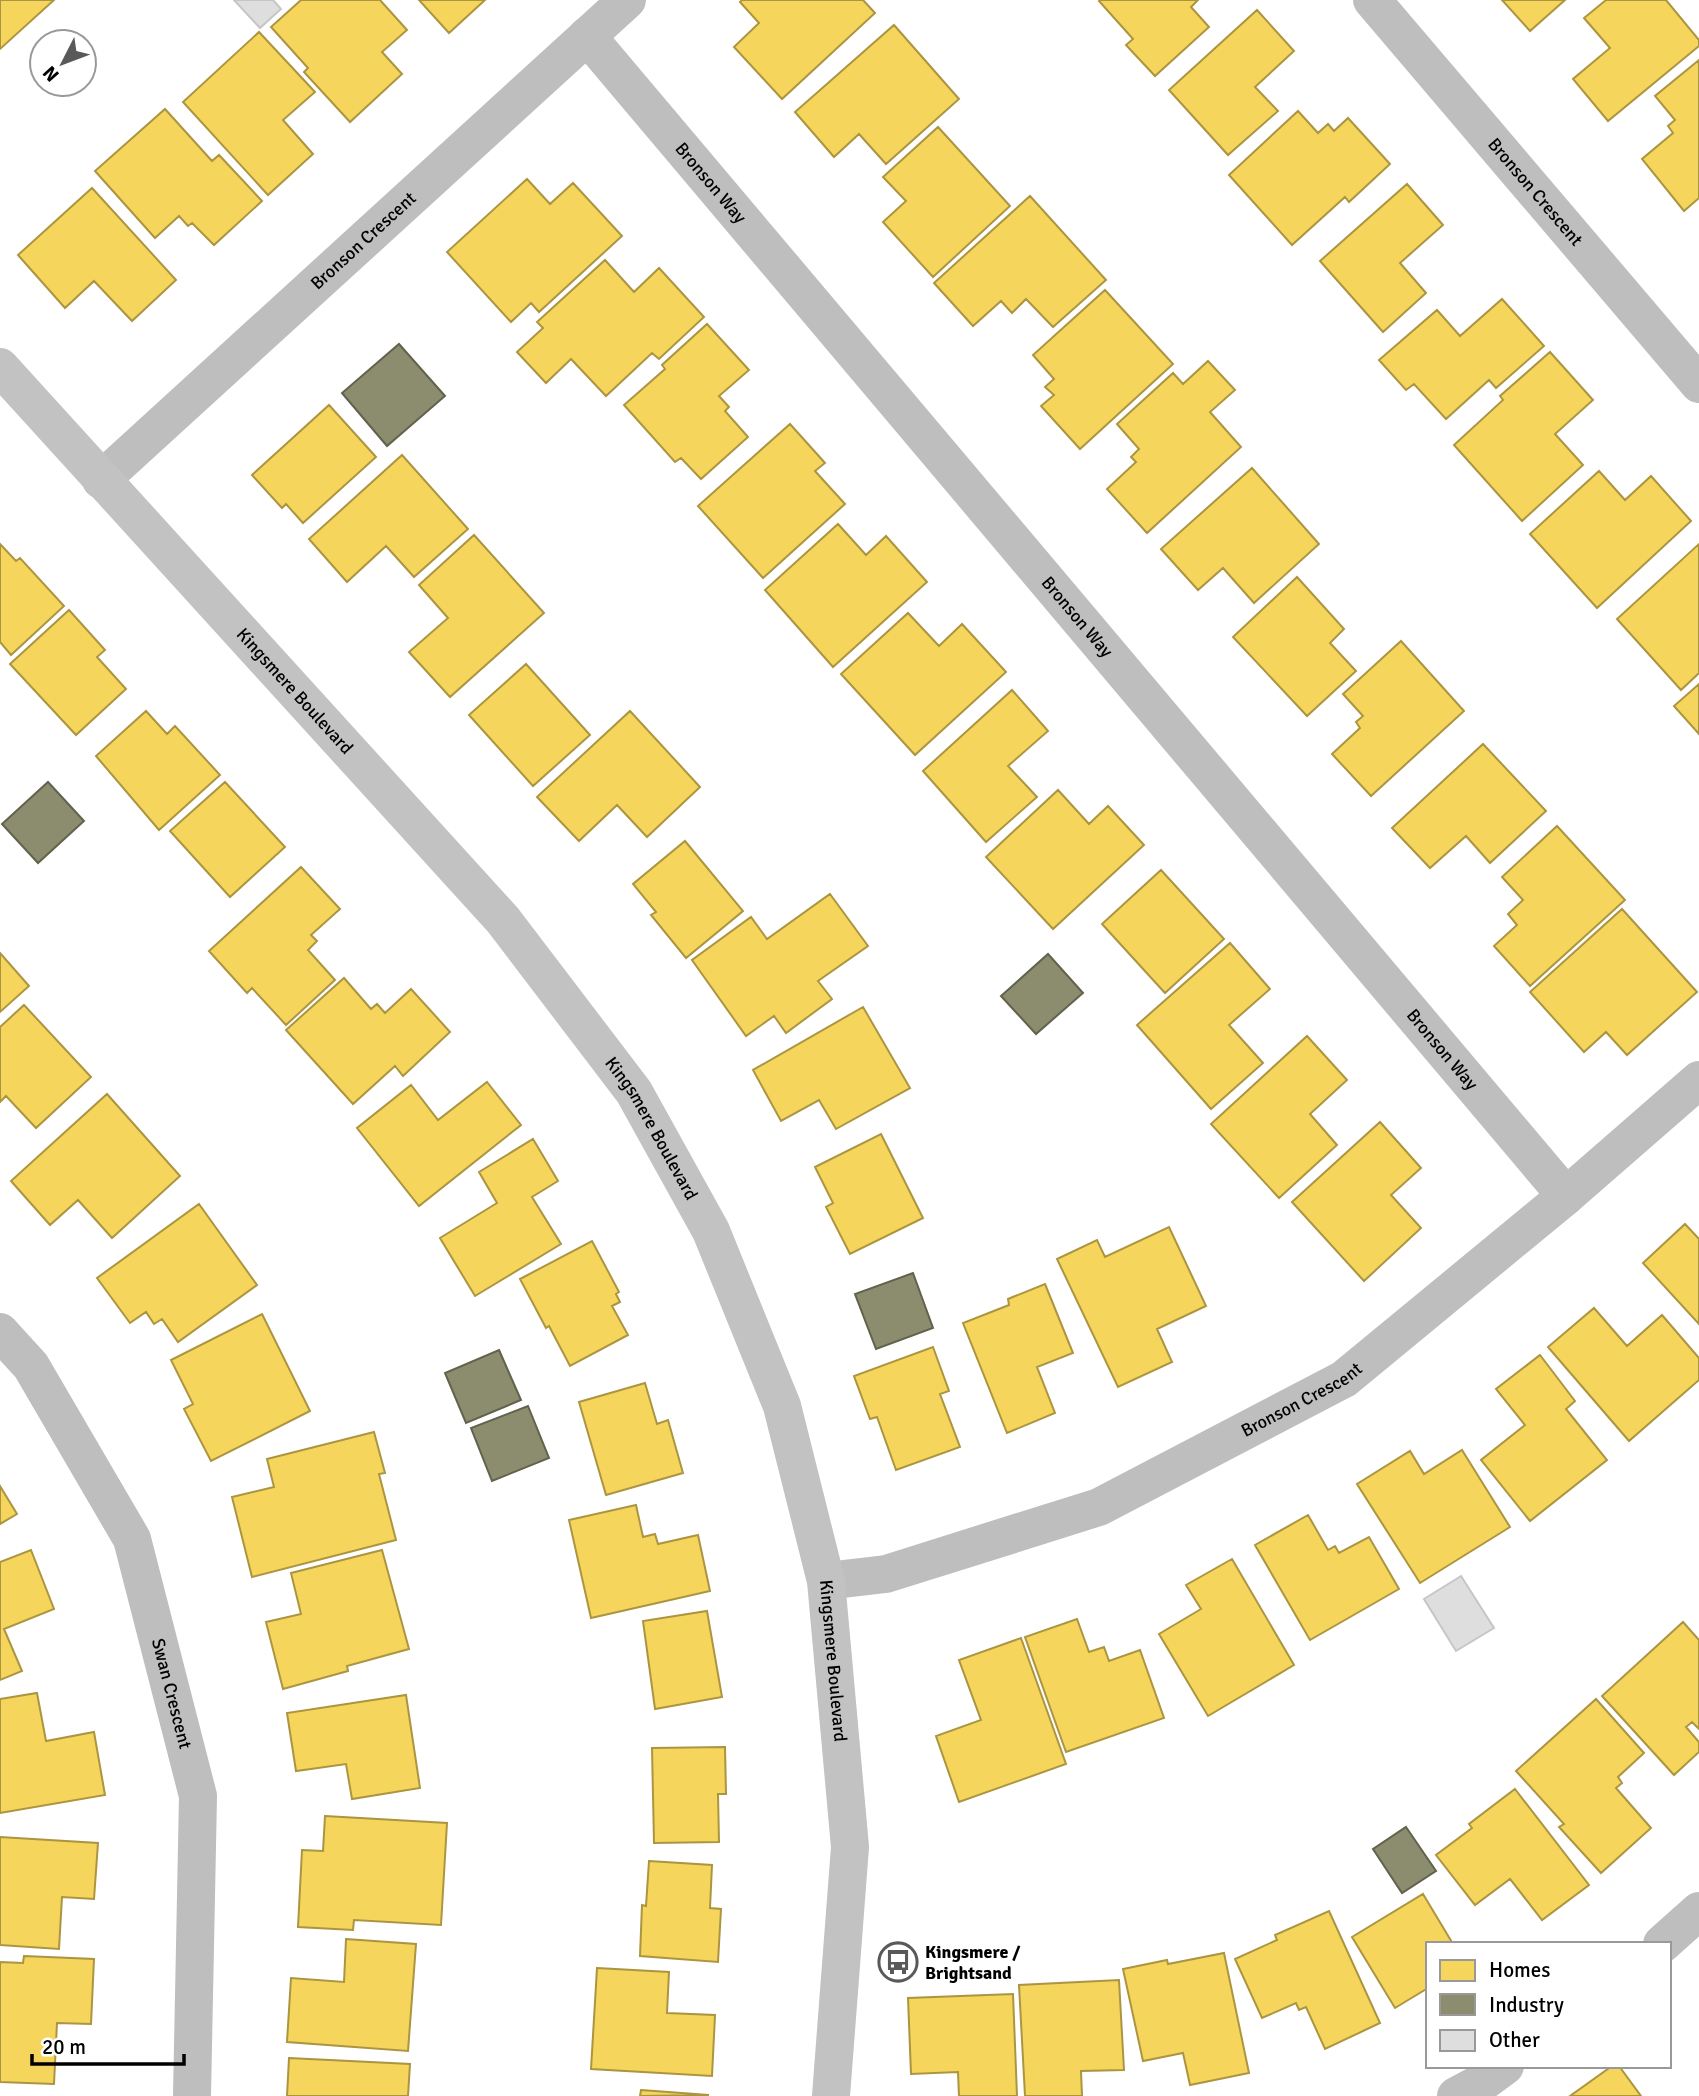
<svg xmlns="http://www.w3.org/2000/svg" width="1699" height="2096" font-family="Signika,sans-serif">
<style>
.homes{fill:#f6d55c;stroke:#ac9540;stroke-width:2}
.industry{fill:#8c8c6e;stroke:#62624d;stroke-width:2}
.building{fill:#dedede;stroke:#c6c6c6;stroke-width:2}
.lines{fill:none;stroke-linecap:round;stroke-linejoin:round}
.street{stroke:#bebebe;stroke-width:38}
.secondary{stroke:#c2c2c2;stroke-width:38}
.labels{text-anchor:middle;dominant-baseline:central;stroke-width:7;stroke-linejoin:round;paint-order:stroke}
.street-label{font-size:18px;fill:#000;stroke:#fff}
.poi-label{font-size:18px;font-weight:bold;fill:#000;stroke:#fff;text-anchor:start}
</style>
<rect width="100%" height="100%" fill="#fff"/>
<path class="homes" d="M 0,0 L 54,0 L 0,49 Z
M 301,0 L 380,0 L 407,30 L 382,52 L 402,74 L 350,122 L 304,72 L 308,68 L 271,27 Z
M 419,0 L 485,0 L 449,33 Z
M 742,0 L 863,0 L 875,13 L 782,99 L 734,47 L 759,23 L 740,2 Z
M 1100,0 L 1198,0 L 1191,7 L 1209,27 L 1155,76 L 1126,45 L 1133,39 L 1099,1 Z
M 1502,0 L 1565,0 L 1530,31 Z
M 1606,0 L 1666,0 L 1699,40 L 1699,46 L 1608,121 L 1573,79 L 1610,48 L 1584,18 Z
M 1257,10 L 1294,51 L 1255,87 L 1278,111 L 1228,155 L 1169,90 Z
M 894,25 L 959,99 L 886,164 L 859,134 L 834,157 L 795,112 Z
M 259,32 L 315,92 L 283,120 L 313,154 L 268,195 L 183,102 Z
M 1699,60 L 1699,198 L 1684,211 L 1642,159 L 1673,133 L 1668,126 L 1675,120 L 1655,96 Z
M 165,109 L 212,161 L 219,155 L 262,201 L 214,245 L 192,223 L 188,226 L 179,216 L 155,238 L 95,171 Z
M 1298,111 L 1318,133 L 1328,124 L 1334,131 L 1348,118 L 1390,164 L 1349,202 L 1345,197 L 1292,245 L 1229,175 Z
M 938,127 L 1010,206 L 933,277 L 883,222 L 906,201 L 883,177 Z
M 527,179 L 550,204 L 573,183 L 622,236 L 539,312 L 531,303 L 511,322 L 447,252 Z
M 1407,184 L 1443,225 L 1400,263 L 1426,293 L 1383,332 L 1320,261 Z
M 92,188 L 176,280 L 132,321 L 94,281 L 65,308 L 18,255 Z
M 1030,196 L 1106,280 L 1053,327 L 1026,299 L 1012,313 L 1001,301 L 973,326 L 934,283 Z
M 605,260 L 634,292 L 659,268 L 704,317 L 659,359 L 652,353 L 606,396 L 571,359 L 546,383 L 517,352 L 543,328 L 537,322 Z
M 1105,290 L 1173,364 L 1080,449 L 1041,406 L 1054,395 L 1045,387 L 1054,379 L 1033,355 Z
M 1502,299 L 1544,346 L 1496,388 L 1489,380 L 1446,419 L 1414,384 L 1406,390 L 1379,360 L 1437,310 L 1460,336 Z
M 707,324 L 749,370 L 719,396 L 729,407 L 725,411 L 748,437 L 701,479 L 681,458 L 675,462 L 624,405 L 665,369 L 662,365 Z
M 1550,352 L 1593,400 L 1555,434 L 1583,465 L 1522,521 L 1454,445 L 1503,400 L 1500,396 Z
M 1208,361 L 1235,390 L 1210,412 L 1241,447 L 1147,533 L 1107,489 L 1136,462 L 1131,457 L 1139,449 L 1117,424 L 1173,373 L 1183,384 Z
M 329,405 L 376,457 L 303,523 L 286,504 L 282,508 L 252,475 Z
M 790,424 L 825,463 L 815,471 L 845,504 L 763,578 L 698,506 Z
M 402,455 L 468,529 L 414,577 L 386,546 L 347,582 L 309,539 Z
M 1252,468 L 1319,544 L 1254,603 L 1223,568 L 1198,590 L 1161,549 Z
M 1599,471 L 1625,500 L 1651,476 L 1691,521 L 1597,608 L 1530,534 Z
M 838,524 L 866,555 L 886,536 L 927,582 L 833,667 L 765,590 Z
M 474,535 L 544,613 L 450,697 L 409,652 L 448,618 L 419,585 Z
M 0,544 L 16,561 L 20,558 L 64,606 L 11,655 L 0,642 Z
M 1699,544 L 1699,673 L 1681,690 L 1617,619 Z
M 1297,577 L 1344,629 L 1330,643 L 1356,671 L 1307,716 L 1233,637 Z
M 69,610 L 105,650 L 97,657 L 126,689 L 76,735 L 10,664 Z
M 908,613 L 939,646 L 962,624 L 1006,672 L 915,755 L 841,674 Z
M 1401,641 L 1464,711 L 1371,796 L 1332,754 L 1360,728 L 1356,722 L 1363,716 L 1343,694 Z
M 526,664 L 590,735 L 533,786 L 469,715 Z
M 1699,684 L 1699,734 L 1674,706 Z
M 1012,690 L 1048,731 L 1008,766 L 1037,797 L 986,842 L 923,771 Z
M 146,711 L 167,734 L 175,726 L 220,775 L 159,830 L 96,756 Z
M 630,711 L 700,787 L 647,837 L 617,805 L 579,841 L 537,797 Z
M 1483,744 L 1546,811 L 1490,863 L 1466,836 L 1430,868 L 1392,828 Z
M 225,782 L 285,847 L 230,897 L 170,831 Z
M 1058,790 L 1089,824 L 1108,806 L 1144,845 L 1053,929 L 986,857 Z
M 1557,826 L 1625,900 L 1530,986 L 1494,946 L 1517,925 L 1508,914 L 1523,900 L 1502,877 Z
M 685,841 L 743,911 L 686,958 L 651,915 L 656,912 L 633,884 Z
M 301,867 L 340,909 L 311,935 L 317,941 L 308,950 L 335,980 L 286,1025 L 252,988 L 247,993 L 209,951 Z
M 1161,870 L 1224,939 L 1165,993 L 1102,924 Z
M 830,894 L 868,946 L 818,981 L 832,999 L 786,1033 L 774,1016 L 746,1036 L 692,960 L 751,917 L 767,939 Z
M 1622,909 L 1697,992 L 1627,1055 L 1606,1032 L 1584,1052 L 1530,992 Z
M 1230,943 L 1270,989 L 1229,1025 L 1263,1063 L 1211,1109 L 1137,1025 Z
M 0,953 L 29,986 L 0,1012 Z
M 344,978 L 371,1009 L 377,1004 L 385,1013 L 411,989 L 450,1032 L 403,1076 L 395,1066 L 353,1104 L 286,1030 Z
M 24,1005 L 91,1077 L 36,1128 L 6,1096 L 0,1102 L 0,1027 Z
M 863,1007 L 910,1088 L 836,1129 L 819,1100 L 781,1121 L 753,1070 Z
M 1307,1036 L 1347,1080 L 1310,1114 L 1337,1145 L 1279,1198 L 1211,1124 Z
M 487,1082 L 521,1125 L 419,1206 L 357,1128 L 411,1085 L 438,1120 Z
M 107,1094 L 180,1176 L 112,1238 L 78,1200 L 50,1225 L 11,1181 Z
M 1380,1122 L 1421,1168 L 1391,1195 L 1421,1228 L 1364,1281 L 1292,1202 Z
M 881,1134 L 923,1218 L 850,1254 L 826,1207 L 833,1203 L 815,1167 Z
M 533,1139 L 558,1181 L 532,1197 L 561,1244 L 475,1296 L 440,1238 L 497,1203 L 479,1172 Z
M 199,1204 L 257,1285 L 178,1342 L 162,1319 L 154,1324 L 146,1312 L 130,1323 L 97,1278 Z
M 1685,1224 L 1699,1239 L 1699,1324 L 1643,1263 Z
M 1169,1227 L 1206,1306 L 1157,1329 L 1172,1362 L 1118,1387 L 1057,1259 L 1097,1240 L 1105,1257 Z
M 592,1241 L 619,1292 L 616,1294 L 620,1302 L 612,1306 L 628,1335 L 570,1366 L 549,1326 L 546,1328 L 520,1279 Z
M 1045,1284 L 1073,1353 L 1037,1367 L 1055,1413 L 1007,1433 L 963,1323 L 1009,1305 L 1008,1299 Z
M 1594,1308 L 1627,1346 L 1662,1315 L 1699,1358 L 1699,1380 L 1629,1441 L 1548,1347 Z
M 262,1314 L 310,1411 L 211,1461 L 184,1409 L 193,1404 L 171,1360 Z
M 933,1347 L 949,1391 L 940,1394 L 960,1447 L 896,1470 L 877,1417 L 870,1419 L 854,1376 Z
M 1540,1355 L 1575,1401 L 1566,1409 L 1607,1460 L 1530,1521 L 1481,1460 L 1525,1425 L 1496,1389 Z
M 645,1383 L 657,1424 L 668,1420 L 683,1473 L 606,1495 L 579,1402 Z
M 374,1432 L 385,1473 L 379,1474 L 396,1540 L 252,1577 L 232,1497 L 274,1487 L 267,1459 Z
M 1462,1450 L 1510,1527 L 1420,1583 L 1357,1484 L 1410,1451 L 1424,1474 Z
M 0,1486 L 17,1514 L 0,1524 Z
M 636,1505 L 643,1537 L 655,1534 L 658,1544 L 698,1535 L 710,1591 L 591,1618 L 569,1520 Z
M 1308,1515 L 1328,1550 L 1335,1546 L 1339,1553 L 1369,1537 L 1399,1589 L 1310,1640 L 1255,1545 Z
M 31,1550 L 54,1609 L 4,1629 L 22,1671 L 0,1680 L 0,1562 Z
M 382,1550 L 409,1649 L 347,1666 L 348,1671 L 283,1689 L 266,1622 L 301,1614 L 291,1573 Z
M 1232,1559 L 1294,1665 L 1208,1716 L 1159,1634 L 1201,1609 L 1186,1585 Z
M 707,1611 L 722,1697 L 655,1709 L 643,1621 Z
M 1077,1619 L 1089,1652 L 1104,1647 L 1109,1661 L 1140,1650 L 1164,1718 L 1066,1752 L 1025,1637 Z
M 1683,1622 L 1699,1640 L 1699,1729 L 1692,1722 L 1686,1727 L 1699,1742 L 1699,1752 L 1674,1775 L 1602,1696 Z
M 1021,1638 L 1066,1764 L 959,1802 L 936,1736 L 981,1720 L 959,1660 Z
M 37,1693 L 46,1741 L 94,1732 L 105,1795 L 0,1813 L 0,1699 Z
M 406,1695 L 420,1788 L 352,1799 L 346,1764 L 296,1771 L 287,1713 Z
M 1596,1699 L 1644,1753 L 1618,1777 L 1622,1783 L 1616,1788 L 1651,1828 L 1601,1873 L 1559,1827 L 1564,1824 L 1516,1771 Z
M 725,1747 L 726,1794 L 718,1794 L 719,1842 L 654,1843 L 652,1748 Z
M 1515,1789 L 1589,1885 L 1542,1920 L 1510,1879 L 1475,1905 L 1436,1855 L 1472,1828 L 1469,1824 Z
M 325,1816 L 447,1823 L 441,1925 L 354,1920 L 353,1930 L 298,1927 L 302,1850 L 323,1851 Z
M 0,1837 L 98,1843 L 94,1899 L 62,1897 L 59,1949 L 0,1945 Z
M 649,1861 L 712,1865 L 710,1908 L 721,1909 L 718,1962 L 640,1956 L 642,1905 L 646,1906 Z
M 1423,1894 L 1453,1944 L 1428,1944 L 1428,1988 L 1395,2008 L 1352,1937 Z
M 1329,1911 L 1380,2023 L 1325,2049 L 1306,2007 L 1299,2010 L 1296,2003 L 1262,2018 L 1235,1959 L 1277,1940 L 1275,1935 Z
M 346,1939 L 416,1944 L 408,2051 L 287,2042 L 291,1978 L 344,1982 Z
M 1224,1953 L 1249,2073 L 1190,2085 L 1183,2053 L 1143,2061 L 1123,1969 L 1167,1960 L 1168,1964 Z
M 24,1956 L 94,1959 L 91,2024 L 57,2023 L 54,2084 L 0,2082 L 0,1962 L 23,1963 Z
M 597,1968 L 669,1972 L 667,2013 L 715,2015 L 712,2076 L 591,2069 Z
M 1119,1980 L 1124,2070 L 1081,2071 L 1082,2096 L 1025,2096 L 1019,1985 Z
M 1013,1994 L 1017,2096 L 959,2096 L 958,2072 L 911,2074 L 908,1998 Z
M 289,2058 L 410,2064 L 408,2096 L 287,2096 Z
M 1612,2066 L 1619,2066 L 1641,2096 L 1570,2096 Z
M 641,2090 L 709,2095 L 640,2096 Z"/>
<path class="industry" d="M 399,344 L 445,396 L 387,446 L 342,393 Z
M 48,782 L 84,821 L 38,863 L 2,824 Z
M 1048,954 L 1083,993 L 1036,1034 L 1001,996 Z
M 913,1273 L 933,1328 L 876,1349 L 855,1294 Z
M 499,1350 L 521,1400 L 466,1423 L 445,1373 Z
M 528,1406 L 549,1458 L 492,1481 L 471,1428 Z
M 1406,1827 L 1436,1871 L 1402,1893 L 1373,1849 Z"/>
<path class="building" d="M 234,0 L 273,0 L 281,9 L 260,28 Z
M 1461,1576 L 1494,1628 L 1456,1651 L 1424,1599 Z"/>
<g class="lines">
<g class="street">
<path id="s1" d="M 1372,0 L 1699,384"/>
<path id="s2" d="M 587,36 L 1566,1196"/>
<path id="s3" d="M 101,480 L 627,0"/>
<path id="s4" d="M 0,1332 L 31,1366 L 132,1539 L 198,1796 L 192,2096"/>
<path id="s5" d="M 826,1581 L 886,1574 L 1099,1507 L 1344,1379 L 1566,1196 L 1699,1080"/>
<path d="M 1662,1944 L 1699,1911"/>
<path d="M 1456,2096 L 1486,2080 L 1505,2066"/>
</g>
<path class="secondary" id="s6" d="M 0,367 L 503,920 L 634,1092 L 711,1231 L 782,1406 L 826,1581 L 850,1847 L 831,2096"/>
</g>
<defs>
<g id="bus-ring" transform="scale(2.0125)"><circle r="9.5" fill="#fff" stroke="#595959" stroke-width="1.5"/><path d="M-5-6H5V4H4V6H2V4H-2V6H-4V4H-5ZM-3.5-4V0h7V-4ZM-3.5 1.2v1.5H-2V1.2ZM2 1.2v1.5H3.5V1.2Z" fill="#595959"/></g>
</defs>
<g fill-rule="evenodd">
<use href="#bus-ring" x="898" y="1962"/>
</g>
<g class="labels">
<g class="street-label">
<text stroke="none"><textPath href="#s2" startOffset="192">Bronson Way</textPath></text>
<text stroke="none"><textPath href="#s1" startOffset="252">Bronson Crescent</textPath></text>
<text stroke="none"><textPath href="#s3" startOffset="355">Bronson Crescent</textPath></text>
<text stroke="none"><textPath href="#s2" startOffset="760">Bronson Way</textPath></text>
<text stroke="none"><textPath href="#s6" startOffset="438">Kingsmere Boulevard</textPath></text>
<text stroke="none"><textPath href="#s2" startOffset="1326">Bronson Way</textPath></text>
<text stroke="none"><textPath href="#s6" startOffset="1004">Kingsmere Boulevard</textPath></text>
<text stroke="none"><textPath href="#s5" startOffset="513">Bronson Crescent</textPath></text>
<text stroke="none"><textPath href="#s6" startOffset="1572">Kingsmere Boulevard</textPath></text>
<text stroke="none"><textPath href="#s4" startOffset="406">Swan Crescent</textPath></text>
</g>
<g class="poi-label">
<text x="925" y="1952">Kingsmere /<tspan x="925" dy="21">Brightsand</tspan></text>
</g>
</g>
<rect x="1426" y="1942" width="245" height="126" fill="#ffffff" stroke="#999999" stroke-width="2"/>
<rect x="1440" y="1960" width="35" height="21" fill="#f6d55c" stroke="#999999" stroke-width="2"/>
<text x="1489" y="1977" font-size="21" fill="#000000">Homes</text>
<rect x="1440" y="1994" width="35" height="21" fill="#8c8c6e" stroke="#999999" stroke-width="2"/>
<text x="1489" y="2012" font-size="21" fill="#000000">Industry</text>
<rect x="1440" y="2030" width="35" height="21" fill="#dedede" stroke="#999999" stroke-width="2"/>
<text x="1489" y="2047" font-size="21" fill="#000000">Other</text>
<g transform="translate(63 63) rotate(228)"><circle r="33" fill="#ffffff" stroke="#999999" stroke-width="2"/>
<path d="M0-5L12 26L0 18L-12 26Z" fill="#595959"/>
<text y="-10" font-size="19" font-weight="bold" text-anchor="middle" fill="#000000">N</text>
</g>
<path d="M32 2054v10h152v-10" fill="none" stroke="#000000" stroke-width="3.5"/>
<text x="42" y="2054" font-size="21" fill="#000000" stroke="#ffffff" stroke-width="5" paint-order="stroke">20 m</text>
</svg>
